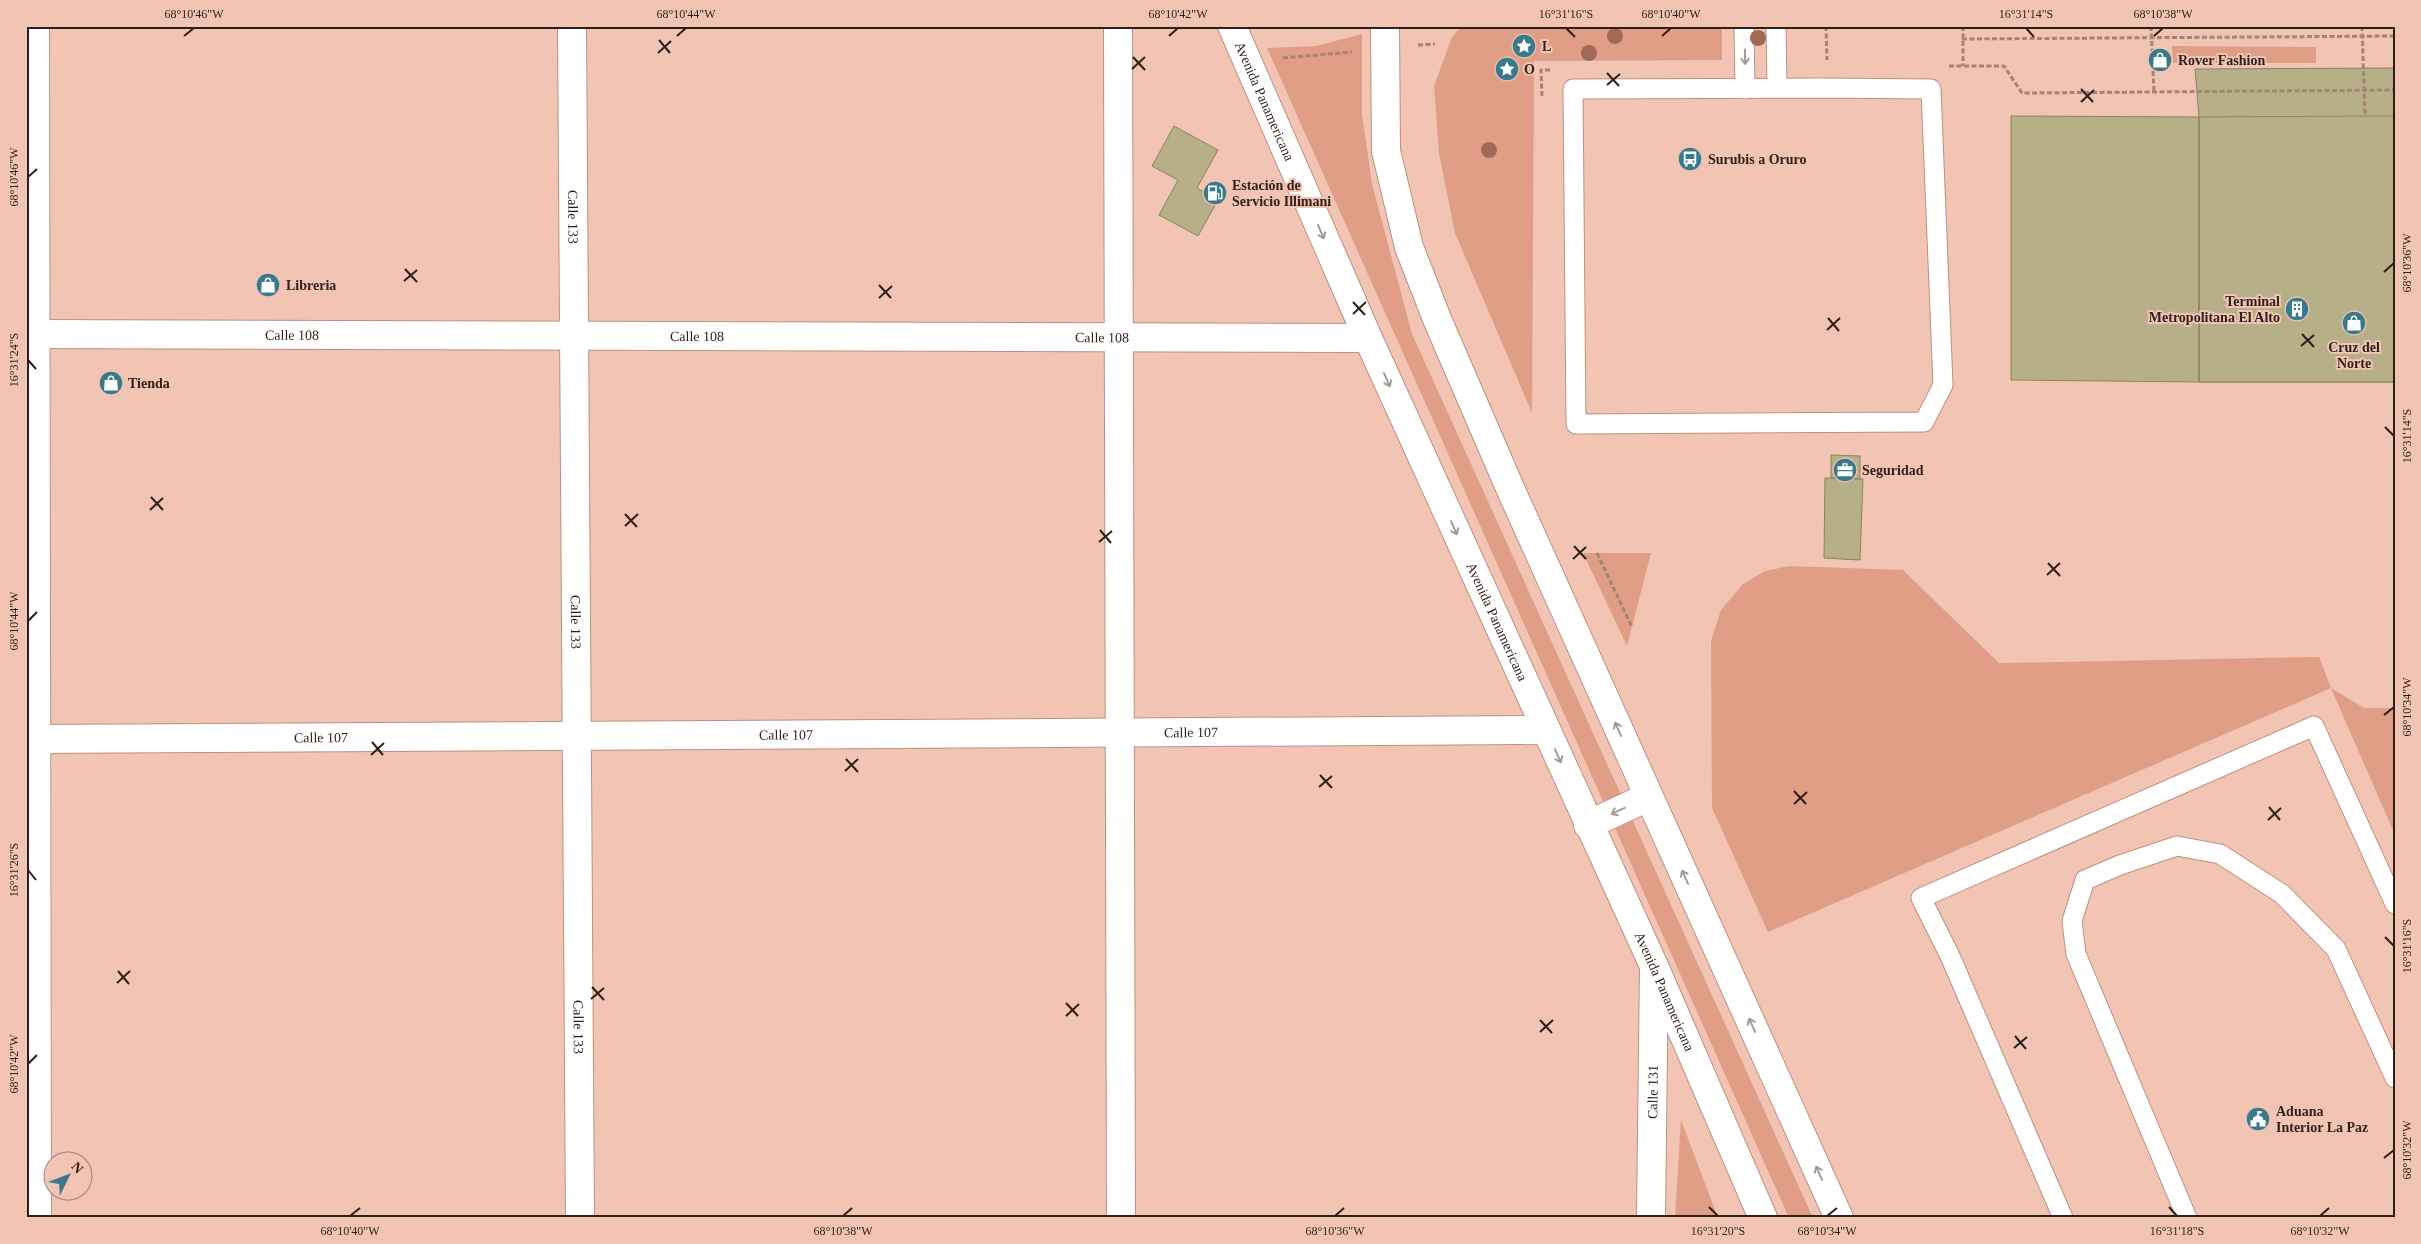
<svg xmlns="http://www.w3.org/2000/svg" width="2421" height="1244" font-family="Georgia,serif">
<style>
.green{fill:#e19e87}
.building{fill:#b6af87;stroke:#8b855d}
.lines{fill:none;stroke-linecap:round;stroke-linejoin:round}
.service-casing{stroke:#bc9182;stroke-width:21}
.minor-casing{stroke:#bc9182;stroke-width:30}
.secondary-casing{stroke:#bc9182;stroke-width:30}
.path{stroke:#a68478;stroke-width:3;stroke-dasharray:5 2.5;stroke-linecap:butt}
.service{stroke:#fff;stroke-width:19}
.minor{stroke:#fff;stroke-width:28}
.secondary{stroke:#fff;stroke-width:28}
.tree{fill:#a16a56}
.oneway{stroke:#a19a97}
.ticks{fill:none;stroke:#2e1e18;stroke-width:2}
.labels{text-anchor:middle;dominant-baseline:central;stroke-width:4;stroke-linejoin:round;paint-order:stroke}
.poi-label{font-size:14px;font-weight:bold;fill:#2e1e18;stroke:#f1c4b4;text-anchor:start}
.street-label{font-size:14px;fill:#2e1e18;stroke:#f1c4b4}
.neatline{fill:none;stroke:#2e1e18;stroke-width:2}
.ticks-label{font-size:12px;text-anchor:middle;fill:#2e1e18}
</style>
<rect width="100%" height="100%" fill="#f1c4b4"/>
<path class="green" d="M 1462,26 L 1722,26 L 1722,60 L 1534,61 L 1532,413 L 1455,233 L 1439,153 L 1434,86 L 1452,37 Z
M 1362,34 L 1362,114 L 1372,184 L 1412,334 L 1813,1218 L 1789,1218 L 1267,48 L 1316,46 Z
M 2172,46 L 2316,47 L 2316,63 L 2173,63 Z
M 1583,553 L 1651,553 L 1627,646 Z
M 1789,566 L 1903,570 L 1999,663 L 2319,657 L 2331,688 L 2364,708 L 2395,708 L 2395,835 L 2331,688 L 1768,932 L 1712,808 L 1711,641 L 1721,610 L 1743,584 L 1765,571 Z
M 1681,1120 L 1718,1218 L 1675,1218 Z"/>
<path class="building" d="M 2395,68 L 2395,382 L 2199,382 L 2199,117 L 2195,69 Z
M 2011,116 L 2199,117 L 2199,382 L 2011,380 Z
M 2365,116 L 2395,116 L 2395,382 L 2199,382 L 2199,117 Z
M 1174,126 L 1218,150 L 1197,188 L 1218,200 L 1198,236 L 1159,215 L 1178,180 L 1152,166 Z
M 1831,455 L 1860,456 L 1860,479 L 1831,478 Z
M 1825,478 L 1863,479 L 1860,560 L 1824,558 Z"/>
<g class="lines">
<g class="service-casing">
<path id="service" d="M 1744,26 L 1745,89
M 1776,26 L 1777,88
M 1819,88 L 1931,89 L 1943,385 L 1924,422 L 1576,424 L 1573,89 Z
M 2063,1218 L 1950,956 L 1921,898 L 2314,726 L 2395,904
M 2187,1218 L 2076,954 L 2072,921 L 2085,880 L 2120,865 L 2177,846 L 2220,854 L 2282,894 L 2336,949 L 2395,1078"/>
</g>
<g class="minor-casing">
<g id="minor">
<path d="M 35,26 L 37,1218"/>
<path id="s1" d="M 572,26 L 580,1218"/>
<path d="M 1118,26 L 1121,1218"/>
<path id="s2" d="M 26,334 L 1368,338"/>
<path id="s3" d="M 26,739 L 1546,730"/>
<path id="s4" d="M 1651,1218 L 1654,966"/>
</g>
</g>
<g class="secondary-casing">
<g id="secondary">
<path id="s5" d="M 1232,26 L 1368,338 L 1654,966 L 1763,1218"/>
<path d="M 1385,26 L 1386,151 L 1409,247 L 1437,319 L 1510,488 L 1839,1218"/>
<path d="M 1588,825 L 1648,797"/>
</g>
</g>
<path class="path" d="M 1826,26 L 1827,60
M 1963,26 L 1963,66
M 2151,26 L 2154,92
M 2362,26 L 2365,116
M 1962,39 L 2395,36
M 1418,45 L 1435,44
M 1283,58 L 1352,52
M 1949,66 L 2004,66 L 2022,93 L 2395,90
M 1542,96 L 1541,70 L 1551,70
M 1597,553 L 1632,627"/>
<use href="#service" class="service"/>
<use href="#minor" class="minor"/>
<use href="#secondary" class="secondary"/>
</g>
<g class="tree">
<circle cx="1615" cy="36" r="8"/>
<circle cx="1758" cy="38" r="8"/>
<circle cx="1589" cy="53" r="8"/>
<circle cx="1489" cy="150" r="8"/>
</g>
<defs><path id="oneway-shaft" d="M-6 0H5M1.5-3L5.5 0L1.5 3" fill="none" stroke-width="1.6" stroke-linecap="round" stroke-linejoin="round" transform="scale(1.25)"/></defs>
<g class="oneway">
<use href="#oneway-shaft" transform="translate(1745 57) rotate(89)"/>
<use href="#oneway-shaft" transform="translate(1321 232) rotate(66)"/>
<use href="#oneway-shaft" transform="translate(1387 380) rotate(66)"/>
<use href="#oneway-shaft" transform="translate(1454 528) rotate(66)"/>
<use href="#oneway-shaft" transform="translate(1618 729) rotate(-114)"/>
<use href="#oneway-shaft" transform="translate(1558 756) rotate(66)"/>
<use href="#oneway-shaft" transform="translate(1618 811) rotate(155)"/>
<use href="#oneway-shaft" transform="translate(1685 877) rotate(-114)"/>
<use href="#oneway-shaft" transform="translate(1752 1025) rotate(-114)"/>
<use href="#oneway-shaft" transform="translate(1819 1173) rotate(-114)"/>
</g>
<path class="ticks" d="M 1566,28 L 1575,37M 2026,28 L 2034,37M 184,36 L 194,28M 677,36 L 686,28M 1169,36 L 1178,28M 1662,36 L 1671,28M 2154,36 L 2163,28M 659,40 L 670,53M 658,53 L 671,41M 1133,57 L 1145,70M 1132,69 L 1145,57M 1607,73 L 1619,86M 1607,85 L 1620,74M 2081,89 L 2093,102M 2081,102 L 2094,90M 28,177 L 37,169M 405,269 L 417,282M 2384,272 L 2394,263M 404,281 L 417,270M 879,285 L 891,298M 879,298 L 892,286M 1353,302 L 1365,315M 1353,314 L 1366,302M 1828,318 L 1839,331M 1827,330 L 1840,318M 2302,334 L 2314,347M 2301,346 L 2314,335M 28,360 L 36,369M 2385,427 L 2394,436M 151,497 L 163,510M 150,510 L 163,498M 625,514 L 637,527M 625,526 L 638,514M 1100,530 L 1111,543M 1099,542 L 1112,531M 1574,546 L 1586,559M 1573,559 L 1586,547M 2048,563 L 2060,576M 2047,575 L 2060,563M 28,621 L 37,612M 2384,715 L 2394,707M 372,742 L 383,755M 371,755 L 384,743M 846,759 L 858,772M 845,771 L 858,759M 1320,775 L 1332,788M 1319,787 L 1332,776M 1794,791 L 1806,804M 1794,804 L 1807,792M 2269,807 L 2280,820M 2268,820 L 2281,808M 28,870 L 36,880M 2385,937 L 2394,946M 118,971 L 129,984M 117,983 L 130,971M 592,987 L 604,1000M 591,999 L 604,988M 1066,1003 L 1078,1016M 1066,1016 L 1079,1004M 1540,1020 L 1552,1033M 1540,1032 L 1553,1020M 2015,1036 L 2026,1049M 2014,1048 L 2027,1037M 28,1064 L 37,1055M 2384,1158 L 2394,1150M 1709,1207 L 1718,1216M 2169,1207 L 2177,1216M 350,1216 L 360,1208M 843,1216 L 852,1208M 1335,1216 L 1344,1208M 1827,1216 L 1837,1208M 2320,1216 L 2329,1208"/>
<defs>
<g id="sight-disc" transform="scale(1.25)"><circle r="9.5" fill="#38798c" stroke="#f1c4b4"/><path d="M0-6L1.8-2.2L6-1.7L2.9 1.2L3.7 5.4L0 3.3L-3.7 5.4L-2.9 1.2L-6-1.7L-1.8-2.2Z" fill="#fff"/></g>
<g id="shop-disc" transform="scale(1.25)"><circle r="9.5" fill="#38798c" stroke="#f1c4b4"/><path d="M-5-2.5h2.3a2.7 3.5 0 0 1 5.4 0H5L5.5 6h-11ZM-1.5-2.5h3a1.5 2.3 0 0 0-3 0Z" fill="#fff"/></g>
<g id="bus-disc" transform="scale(1.25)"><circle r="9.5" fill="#38798c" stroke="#f1c4b4"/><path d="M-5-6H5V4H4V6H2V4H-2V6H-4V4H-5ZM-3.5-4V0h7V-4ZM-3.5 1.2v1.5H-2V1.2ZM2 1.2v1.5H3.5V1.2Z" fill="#fff"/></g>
<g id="fuel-disc" transform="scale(1.25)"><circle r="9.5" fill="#38798c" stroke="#f1c4b4"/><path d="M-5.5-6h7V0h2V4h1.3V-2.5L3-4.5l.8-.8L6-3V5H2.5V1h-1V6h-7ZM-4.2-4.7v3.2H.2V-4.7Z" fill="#fff"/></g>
<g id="building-disc" transform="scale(1.25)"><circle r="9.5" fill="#38798c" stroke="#f1c4b4"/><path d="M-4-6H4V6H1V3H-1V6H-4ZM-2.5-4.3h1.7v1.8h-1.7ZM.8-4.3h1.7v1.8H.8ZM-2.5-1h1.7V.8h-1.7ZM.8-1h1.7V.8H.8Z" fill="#fff"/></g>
<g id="office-disc" transform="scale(1.25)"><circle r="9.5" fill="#38798c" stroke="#f1c4b4"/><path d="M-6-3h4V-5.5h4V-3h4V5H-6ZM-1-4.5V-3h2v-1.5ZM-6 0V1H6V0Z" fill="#fff"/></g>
<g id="civic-disc" transform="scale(1.25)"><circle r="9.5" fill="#38798c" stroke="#f1c4b4"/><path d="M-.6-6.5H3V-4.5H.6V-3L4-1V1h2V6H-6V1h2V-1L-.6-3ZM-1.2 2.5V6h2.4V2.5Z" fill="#fff"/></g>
</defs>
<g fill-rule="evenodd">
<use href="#sight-disc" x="1524" y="46"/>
<use href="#shop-disc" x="2160" y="60"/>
<use href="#sight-disc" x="1507" y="69"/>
<use href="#bus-disc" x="1690" y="159"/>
<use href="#fuel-disc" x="1215" y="193"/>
<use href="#shop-disc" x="268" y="285"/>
<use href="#building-disc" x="2297" y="309"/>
<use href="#shop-disc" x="2354" y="323"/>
<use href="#shop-disc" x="111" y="383"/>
<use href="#office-disc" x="1845" y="470"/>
<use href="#civic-disc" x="2258" y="1119"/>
</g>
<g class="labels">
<g class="poi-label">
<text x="1542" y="46">L</text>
<text x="2178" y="60">Rover Fashion</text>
<text x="1524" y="69">O</text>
<text x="1708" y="159">Surubis a Oruro</text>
<text x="1232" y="185">Estación de<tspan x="1232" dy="16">Servicio Illimani</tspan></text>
<text x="286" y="285">Libreria</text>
<text x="2280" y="301" text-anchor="end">Terminal<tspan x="2280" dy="16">Metropolitana El Alto</tspan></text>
<text x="2354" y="347" text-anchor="middle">Cruz del<tspan x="2354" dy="16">Norte</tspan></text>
<text x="128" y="383">Tienda</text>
<text x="1862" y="470">Seguridad</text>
<text x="2276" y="1111">Aduana<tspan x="2276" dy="16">Interior La Paz</tspan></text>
</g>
<g class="street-label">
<text stroke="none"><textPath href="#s5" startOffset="82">Avenida Panamericana</textPath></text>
<text stroke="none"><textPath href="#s1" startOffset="191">Calle 133</textPath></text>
<text stroke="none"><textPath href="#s2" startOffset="266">Calle 108</textPath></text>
<text stroke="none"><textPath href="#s2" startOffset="671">Calle 108</textPath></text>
<text stroke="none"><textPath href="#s2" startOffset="1076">Calle 108</textPath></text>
<text stroke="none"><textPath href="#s1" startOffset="596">Calle 133</textPath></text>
<text stroke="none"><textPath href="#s5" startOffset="652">Avenida Panamericana</textPath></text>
<text stroke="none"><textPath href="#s3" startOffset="1165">Calle 107</textPath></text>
<text stroke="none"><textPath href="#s3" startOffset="760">Calle 107</textPath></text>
<text stroke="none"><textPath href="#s3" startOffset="295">Calle 107</textPath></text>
<text stroke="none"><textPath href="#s5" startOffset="1058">Avenida Panamericana</textPath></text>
<text stroke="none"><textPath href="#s1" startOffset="1001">Calle 133</textPath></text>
<text stroke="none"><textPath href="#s4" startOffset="126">Calle 131</textPath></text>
</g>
</g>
<rect width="2421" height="1244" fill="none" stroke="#f1c4b4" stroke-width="55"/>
<g transform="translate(68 1176) rotate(48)"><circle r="24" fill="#f1c4b4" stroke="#a38276"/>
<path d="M0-4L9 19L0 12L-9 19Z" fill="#38798c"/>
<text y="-8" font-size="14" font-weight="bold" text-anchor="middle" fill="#2e1e18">N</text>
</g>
<rect x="28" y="28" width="2366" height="1188" class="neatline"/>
<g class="ticks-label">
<text x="194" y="18">68°10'46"W</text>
<text x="686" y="18">68°10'44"W</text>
<text x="1178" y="18">68°10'42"W</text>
<text x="1566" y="18">16°31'16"S</text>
<text x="1671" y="18">68°10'40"W</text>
<text x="2026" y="18">16°31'14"S</text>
<text x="2163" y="18">68°10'38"W</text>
<text transform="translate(14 177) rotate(-90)" y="4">68°10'46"W</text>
<text transform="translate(2407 263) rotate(-90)" y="4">68°10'36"W</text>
<text transform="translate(14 360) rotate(-90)" y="4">16°31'24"S</text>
<text transform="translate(2407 436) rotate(-90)" y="4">16°31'14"S</text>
<text transform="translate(14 621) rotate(-90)" y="4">68°10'44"W</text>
<text transform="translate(2407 707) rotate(-90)" y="4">68°10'34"W</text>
<text transform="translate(14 870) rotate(-90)" y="4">16°31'26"S</text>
<text transform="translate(2407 946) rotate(-90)" y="4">16°31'16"S</text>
<text transform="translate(14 1064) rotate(-90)" y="4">68°10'42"W</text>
<text transform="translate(2407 1150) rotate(-90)" y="4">68°10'32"W</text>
<text x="350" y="1235">68°10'40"W</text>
<text x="843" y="1235">68°10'38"W</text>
<text x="1335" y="1235">68°10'36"W</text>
<text x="1718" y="1235">16°31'20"S</text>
<text x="1827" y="1235">68°10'34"W</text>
<text x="2177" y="1235">16°31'18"S</text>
<text x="2320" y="1235">68°10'32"W</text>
</g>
</svg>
